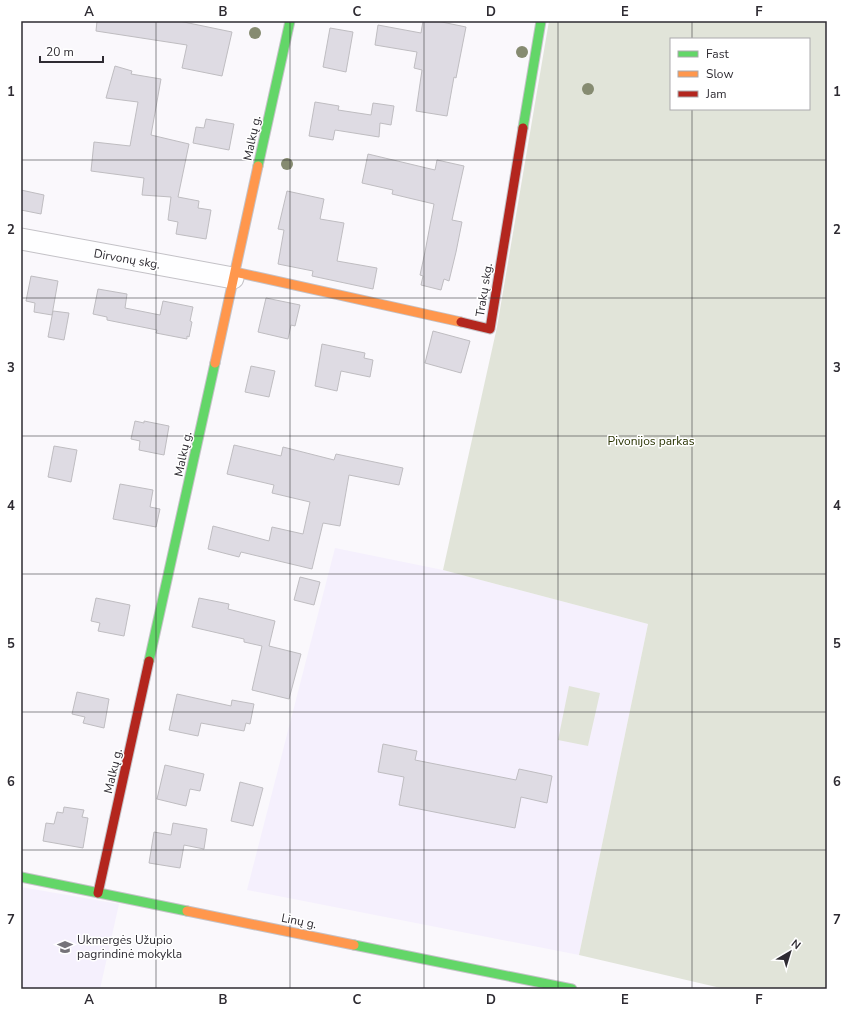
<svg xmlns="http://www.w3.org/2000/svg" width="848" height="1010" font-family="'Nunito Sans',sans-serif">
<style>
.built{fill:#f5f0fd}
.green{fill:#e1e4d9;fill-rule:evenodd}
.building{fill:#dedbe3;stroke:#bfbdc1}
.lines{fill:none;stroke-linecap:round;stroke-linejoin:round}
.street-casing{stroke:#c4c2c7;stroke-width:23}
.fast-casing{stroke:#c4c2c7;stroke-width:11}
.slow-casing{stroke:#c4c2c7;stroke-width:11}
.jam-casing{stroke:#c4c2c7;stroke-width:11}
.street{stroke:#fefeff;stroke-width:21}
.fast{stroke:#63d668;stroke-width:9}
.slow{stroke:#ff974d;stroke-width:9}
.jam{stroke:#b3261e;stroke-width:9}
.tree{fill:#868b71}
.grid{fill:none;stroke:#2e2b32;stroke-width:1;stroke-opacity:0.55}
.labels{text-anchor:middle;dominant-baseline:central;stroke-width:3;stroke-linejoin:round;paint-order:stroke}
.street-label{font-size:12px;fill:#2e2b32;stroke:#fff}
.park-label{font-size:12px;fill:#283200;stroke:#fff}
.poi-label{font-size:12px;fill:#2e2b32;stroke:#fff;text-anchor:start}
.neatline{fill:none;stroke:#2e2b32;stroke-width:1.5}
.grid-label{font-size:13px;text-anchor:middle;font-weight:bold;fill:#2e2b32}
</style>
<rect width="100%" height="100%" fill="#faf8fc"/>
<path class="built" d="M 335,548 L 443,570 L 648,624 L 579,955 L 247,890 Z
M 21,887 L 119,904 L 100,989 L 21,989 Z"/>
<path class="green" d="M 549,21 L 827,21 L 827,989 L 725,989 L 579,955 L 648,624 L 443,570 L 497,327 ZM 671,39 L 809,39 L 809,109 L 671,109 Z
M 569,686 L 600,693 L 588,746 L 558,740 Z"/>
<path class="building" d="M 97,21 L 179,21 L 232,32 L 222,76 L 182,68 L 187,45 L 96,31 Z
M 423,21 L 437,21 L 466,27 L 456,78 L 454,77 L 447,116 L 416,111 L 422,70 L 414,68 L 417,52 L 375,45 L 378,25 L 421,33 Z
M 330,28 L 353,32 L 346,72 L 323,67 Z
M 115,66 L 132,71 L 131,74 L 161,79 L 151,135 L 189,144 L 178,197 L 199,201 L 198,208 L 211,210 L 206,239 L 176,234 L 178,222 L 168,220 L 171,197 L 142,195 L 144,178 L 91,171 L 94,142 L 130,146 L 138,102 L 106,98 Z
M 315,102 L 339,106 L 338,110 L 371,115 L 373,103 L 394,106 L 391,125 L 380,123 L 379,137 L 335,130 L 333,140 L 309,136 Z
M 206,119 L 234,124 L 229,150 L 193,143 L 196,127 L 204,128 Z
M 368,154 L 435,170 L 437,160 L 464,166 L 452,220 L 462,222 L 456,252 L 449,281 L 444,279 L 441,290 L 421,285 L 423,276 L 420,275 L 425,252 L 434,204 L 392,194 L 393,190 L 362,183 Z
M 21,190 L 44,195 L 41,214 L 21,210 Z
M 287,191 L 324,199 L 320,219 L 344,223 L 337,261 L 377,268 L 373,289 L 312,276 L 313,271 L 278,264 L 284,230 L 278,229 Z
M 31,276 L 58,281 L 52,315 L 34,312 L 35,303 L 26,301 Z
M 98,289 L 127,294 L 125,308 L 160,315 L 163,301 L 193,307 L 190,321 L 192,322 L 189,337 L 187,336 L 187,339 L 156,333 L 157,330 L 107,320 L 107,317 L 93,314 Z
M 266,298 L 300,305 L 295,326 L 291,325 L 288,339 L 258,332 Z
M 53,311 L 69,313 L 64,340 L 48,337 Z
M 433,331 L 470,341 L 461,373 L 425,363 Z
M 322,344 L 365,353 L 364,358 L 373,360 L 370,377 L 341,371 L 337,391 L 315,386 Z
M 251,366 L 275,371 L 269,397 L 245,392 Z
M 135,421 L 144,423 L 144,421 L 169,426 L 164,455 L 139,450 L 140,441 L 131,439 Z
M 234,445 L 281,456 L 283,447 L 334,460 L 336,454 L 403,468 L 399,485 L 349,475 L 340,526 L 323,523 L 312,569 L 241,552 L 239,557 L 208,549 L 213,526 L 269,541 L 272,527 L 303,534 L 310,502 L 272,493 L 274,485 L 227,474 Z
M 54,446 L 77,450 L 71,482 L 48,477 Z
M 120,484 L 153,490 L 150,507 L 160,509 L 156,527 L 113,519 Z
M 300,577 L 320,582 L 314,605 L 294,600 Z
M 96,598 L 130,605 L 124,636 L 98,631 L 100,623 L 91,621 Z
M 199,598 L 229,604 L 228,609 L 275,621 L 269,646 L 301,654 L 289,699 L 252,690 L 262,646 L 244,642 L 244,639 L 192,627 Z
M 77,692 L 109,699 L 104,728 L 83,723 L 85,717 L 72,714 Z
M 177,694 L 231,706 L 232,700 L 254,704 L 250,724 L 246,723 L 244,731 L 201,723 L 198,736 L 169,730 Z
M 383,744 L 417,751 L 415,760 L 516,780 L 519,769 L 552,776 L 547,803 L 521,797 L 515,828 L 399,805 L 404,777 L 378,772 Z
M 165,765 L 204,774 L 200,791 L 190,789 L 186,806 L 157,799 Z
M 240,782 L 263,788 L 253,826 L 231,821 Z
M 64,807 L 84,810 L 82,817 L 88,818 L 83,848 L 43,841 L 46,823 L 54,824 L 57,812 L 63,813 Z
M 173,823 L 207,829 L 204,849 L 184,845 L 180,868 L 149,863 L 154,832 L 171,835 Z"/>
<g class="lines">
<g class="street-casing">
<path id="street" d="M 21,239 L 233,278"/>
</g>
<g class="fast-casing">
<path id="fast" d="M 523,128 L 541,21
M 258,166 L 290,21
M 149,661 L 215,363
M 21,877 L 187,911
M 354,945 L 572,989"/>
</g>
<g class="slow-casing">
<path id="slow" d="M 235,272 L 461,322
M 215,363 L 258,166
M 187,911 L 354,945"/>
</g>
<g class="jam-casing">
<path id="jam" d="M 461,322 L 490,329 L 523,128
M 98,893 L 149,661"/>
</g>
<use href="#street" class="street"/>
<use href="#fast" class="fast"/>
<use href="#slow" class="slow"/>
<use href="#jam" class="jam"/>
</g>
<g class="tree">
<circle cx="255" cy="33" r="6"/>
<circle cx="522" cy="52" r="6"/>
<circle cx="588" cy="89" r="6"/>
<circle cx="287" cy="164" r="6"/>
</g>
<path class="grid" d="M 156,21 L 156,989M 290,21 L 290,989M 424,21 L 424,989M 558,21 L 558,989M 692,21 L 692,39M 692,109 L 692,989M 21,160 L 827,160M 21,298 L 827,298M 21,436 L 827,436M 21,574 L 827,574M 21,712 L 827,712M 21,850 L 827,850"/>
<defs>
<g id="school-bare" transform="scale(1.2)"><path d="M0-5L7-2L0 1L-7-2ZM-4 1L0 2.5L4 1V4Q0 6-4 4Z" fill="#757379" stroke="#fff" stroke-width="2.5" paint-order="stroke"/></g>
</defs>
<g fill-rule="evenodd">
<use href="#school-bare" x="65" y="947"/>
</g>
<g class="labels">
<g class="street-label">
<text transform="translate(252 138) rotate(-78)">Malkų g.</text>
<text transform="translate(127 259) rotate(10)">Dirvonų skg.</text>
<text transform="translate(484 290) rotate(-81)">Trakų skg.</text>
<text transform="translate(183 454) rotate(-78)">Malkų g.</text>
<text transform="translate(113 771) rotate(-77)">Malkų g.</text>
<text transform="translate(299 921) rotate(11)">Linų g.</text>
</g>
<g class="park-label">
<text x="651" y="441">Pivonijos parkas</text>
</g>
<g class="poi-label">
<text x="77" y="940">Ukmergės Užupio<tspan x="77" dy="14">pagrindinė mokykla</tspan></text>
</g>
</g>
<rect width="848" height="1010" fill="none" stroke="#ffffff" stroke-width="44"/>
<rect x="670" y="38" width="140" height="72" fill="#ffffff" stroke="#abaaad"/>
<rect x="678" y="51" width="20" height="6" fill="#63d668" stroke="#abaaad"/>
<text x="706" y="58" font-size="12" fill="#2e2b32">Fast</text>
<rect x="678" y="71" width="20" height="6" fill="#ff974d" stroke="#abaaad"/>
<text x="706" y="78" font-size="12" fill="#2e2b32">Slow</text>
<rect x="678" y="91" width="20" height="6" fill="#b3261e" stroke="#abaaad"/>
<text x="706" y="98" font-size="12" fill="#2e2b32">Jam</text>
<g transform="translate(790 952) rotate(38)" stroke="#ffffff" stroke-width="3" paint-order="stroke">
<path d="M0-3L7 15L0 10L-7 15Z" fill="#2e2b32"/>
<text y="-6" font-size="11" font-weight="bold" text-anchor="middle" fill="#2e2b32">N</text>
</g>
<path d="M40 56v6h63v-6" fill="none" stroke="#2e2b32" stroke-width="2"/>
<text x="46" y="56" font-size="12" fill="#2e2b32" stroke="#ffffff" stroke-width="3" paint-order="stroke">20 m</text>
<rect x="22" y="22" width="804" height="966" class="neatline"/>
<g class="grid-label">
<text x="89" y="16">A</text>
<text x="223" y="16">B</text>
<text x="357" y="16">C</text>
<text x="491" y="16">D</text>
<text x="625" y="16">E</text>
<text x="759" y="16">F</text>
<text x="11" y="96">1</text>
<text x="837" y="96">1</text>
<text x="11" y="234">2</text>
<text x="837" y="234">2</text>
<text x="11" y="372">3</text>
<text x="837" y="372">3</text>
<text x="11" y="510">4</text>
<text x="837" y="510">4</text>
<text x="11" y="648">5</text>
<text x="837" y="648">5</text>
<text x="11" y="786">6</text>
<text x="837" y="786">6</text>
<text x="11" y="924">7</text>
<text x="837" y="924">7</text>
<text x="89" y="1004">A</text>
<text x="223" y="1004">B</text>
<text x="357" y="1004">C</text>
<text x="491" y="1004">D</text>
<text x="625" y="1004">E</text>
<text x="759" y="1004">F</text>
</g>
</svg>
